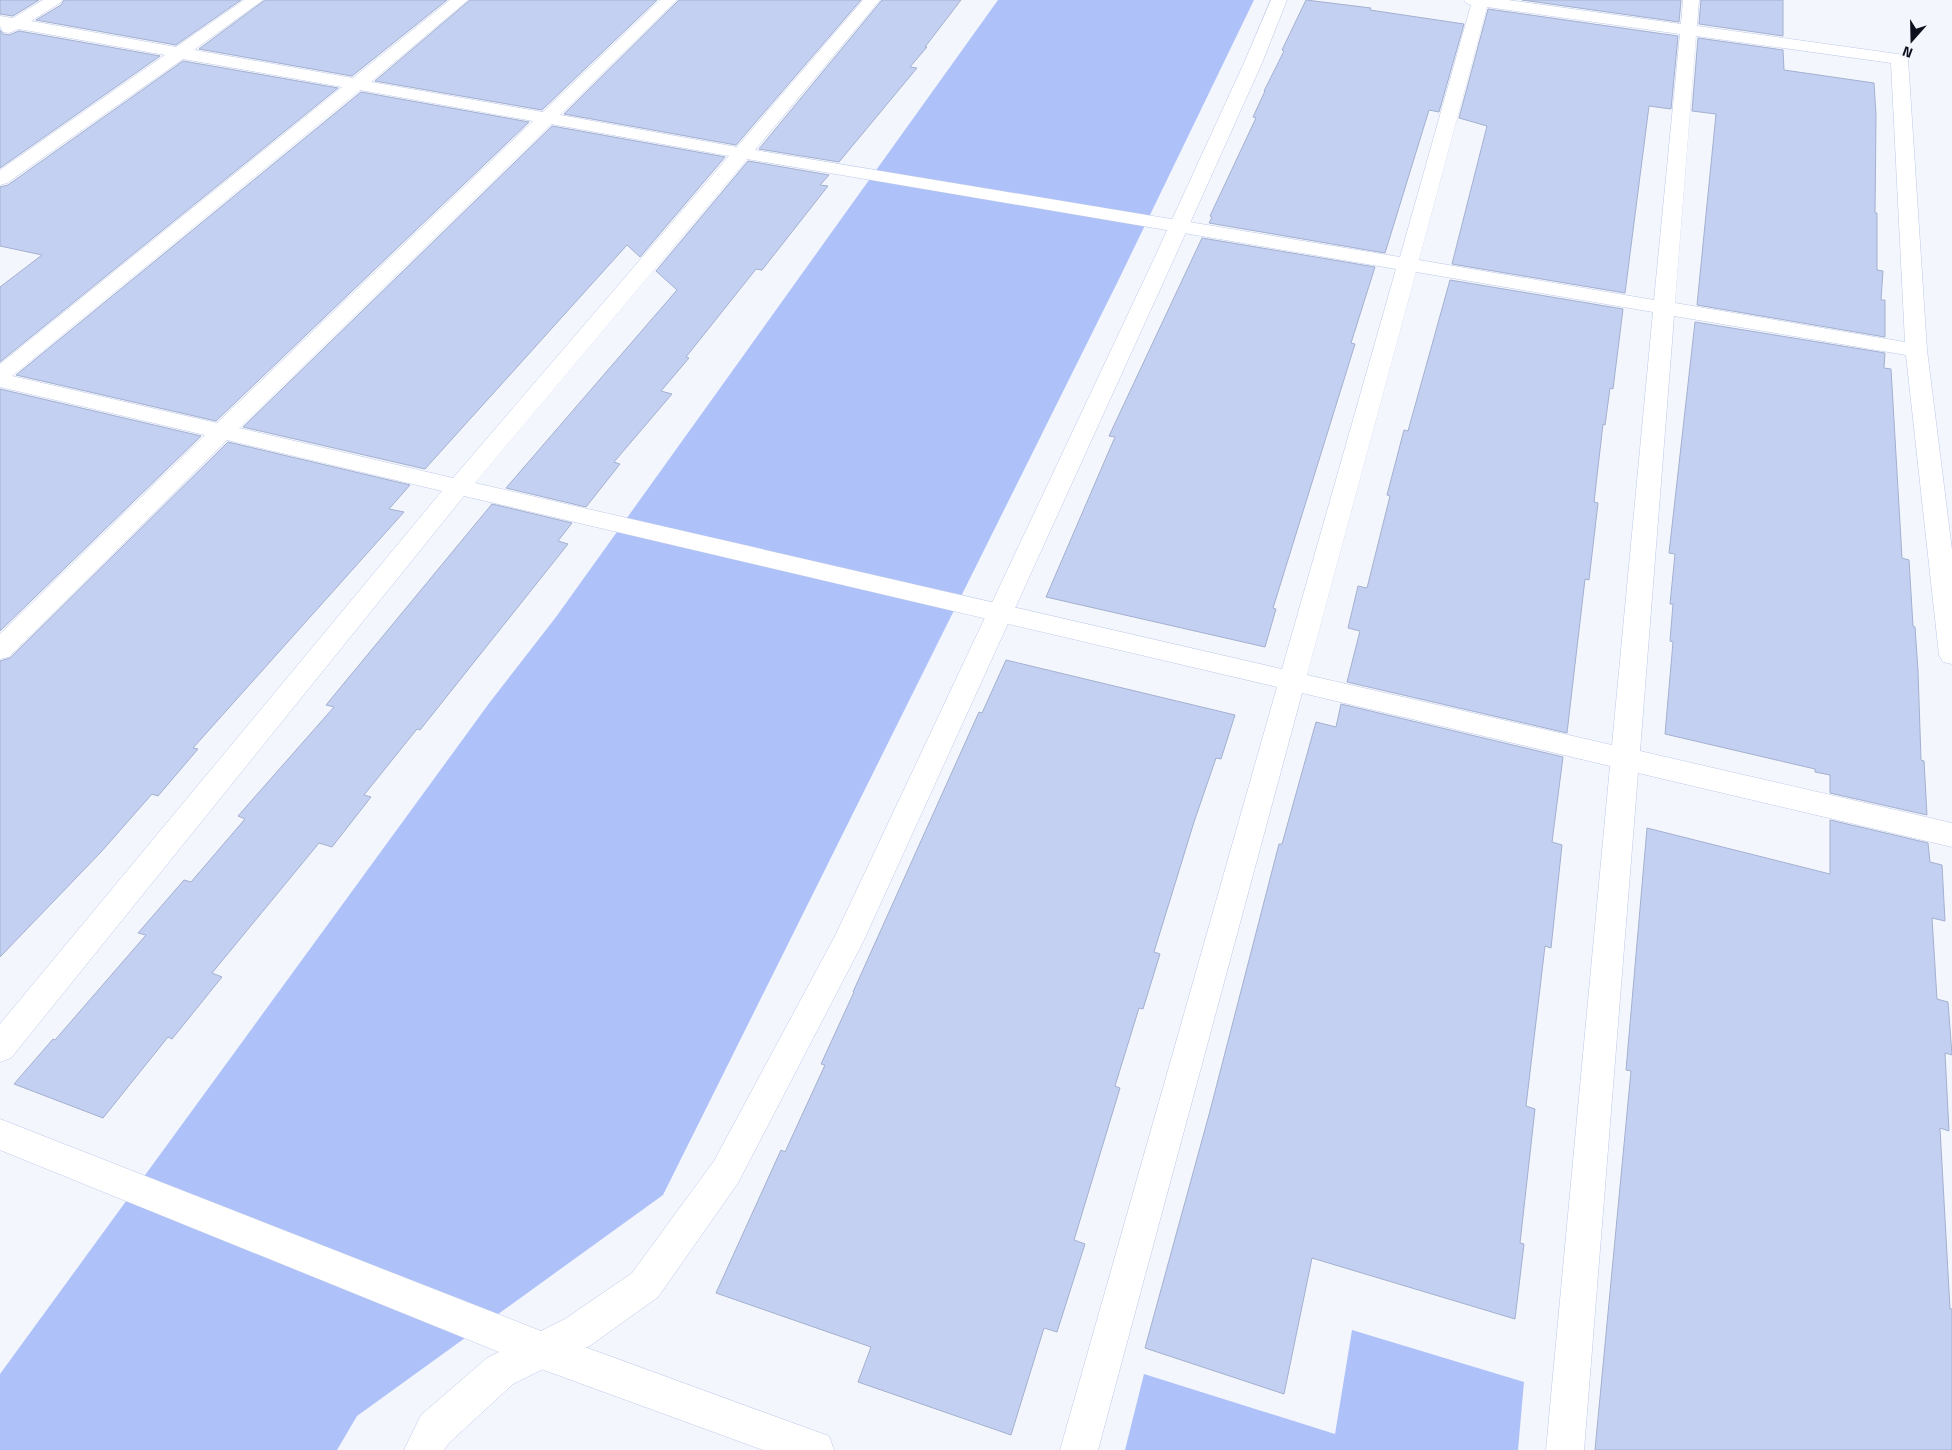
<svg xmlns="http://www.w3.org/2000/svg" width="1952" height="1450" font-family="'Titillium Web',sans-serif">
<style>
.green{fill:#aec2f9}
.building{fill:#c4d0f1;stroke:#a3b0cf}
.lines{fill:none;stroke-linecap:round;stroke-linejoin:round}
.minor-casing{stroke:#bdc9ea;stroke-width:1}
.tertiary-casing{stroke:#bdc9ea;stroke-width:1}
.minor{fill:#fff;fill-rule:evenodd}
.tertiary{fill:#fff;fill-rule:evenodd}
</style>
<rect width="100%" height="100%" fill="#f4f6fd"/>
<path class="green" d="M 998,0 L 1254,0 L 1119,279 L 663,1195 L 357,1416 L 337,1450 L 0,1450 L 0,1374 L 490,702 L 556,617 Z
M 1352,1330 L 1524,1382 L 1518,1450 L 1125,1450 L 1144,1374 L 1335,1434 Z"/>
<path class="building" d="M 0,0 L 39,0 L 13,16 L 0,14 Z
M 64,0 L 241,0 L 176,45 L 36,20 L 61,5 Z
M 265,0 L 447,0 L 352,76 L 199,49 Z
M 470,0 L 657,0 L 542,110 L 375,81 Z
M 679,0 L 861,0 L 736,145 L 564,114 Z
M 882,0 L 961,0 L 925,47 L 927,47 L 910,67 L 917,68 L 839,162 L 759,149 Z
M 1306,0 L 1371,8 L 1370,10 L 1464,24 L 1439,112 L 1429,110 L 1385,253 L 1209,223 L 1212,217 L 1210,216 L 1256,118 L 1253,117 L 1265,91 L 1264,91 L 1284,51 L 1282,50 Z
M 1522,0 L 1681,0 L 1679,22 Z
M 1701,0 L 1783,0 L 1783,36 L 1699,24 Z
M 1488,9 L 1678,36 L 1671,109 L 1649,106 L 1625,293 L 1452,264 L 1487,126 L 1459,118 Z
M 0,30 L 3,34 L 9,35 L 19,31 L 160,56 L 0,168 Z
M 1698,38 L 1783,50 L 1784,70 L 1874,83 L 1876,115 L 1875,213 L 1877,213 L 1877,270 L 1883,271 L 1881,300 L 1885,300 L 1885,337 L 1697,305 L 1716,114 L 1692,111 Z
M 183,61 L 338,88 L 0,362 L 0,287 L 42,255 L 0,246 L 0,187 L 8,185 Z
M 361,92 L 529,122 L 216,421 L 16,375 Z
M 552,126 L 725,157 L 640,257 L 627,245 L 425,469 L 243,427 Z
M 748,161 L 829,175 L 820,185 L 828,186 L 762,270 L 756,269 L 686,357 L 689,358 L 661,391 L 672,394 L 614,462 L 620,464 L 586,507 L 506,488 L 677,290 L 656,271 Z
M 1202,238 L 1375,267 L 1351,343 L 1355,344 L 1273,608 L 1276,609 L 1265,647 L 1046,597 L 1115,437 L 1109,436 Z
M 1450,280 L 1623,309 L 1613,389 L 1610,388 L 1605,425 L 1603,424 L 1594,502 L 1598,503 L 1589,580 L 1585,579 L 1567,733 L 1347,682 L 1360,631 L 1348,628 L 1358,586 L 1367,588 L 1390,496 L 1387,495 L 1404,430 L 1408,431 Z
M 1695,322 L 1885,353 L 1884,368 L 1891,369 L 1902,558 L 1909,560 L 1913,626 L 1915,627 L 1918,671 L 1921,760 L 1924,761 L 1927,815 L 1830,793 L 1830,775 L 1815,772 L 1815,769 L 1665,734 L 1673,642 L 1670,641 L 1673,604 L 1670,604 L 1675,554 L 1669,553 Z
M 0,389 L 201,436 L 0,631 Z
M 228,442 L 410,485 L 389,509 L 404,512 L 193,748 L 198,749 L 158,796 L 152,794 L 101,852 L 0,957 L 0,661 L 10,658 Z
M 492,504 L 572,523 L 558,541 L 568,544 L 420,730 L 417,729 L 364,795 L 371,797 L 332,847 L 319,843 L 212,973 L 222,977 L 172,1039 L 168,1037 L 103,1118 L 14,1084 L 53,1039 L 55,1040 L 146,935 L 138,933 L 184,880 L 191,882 L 245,819 L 238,816 L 334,707 L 326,705 Z
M 1006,660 L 1235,715 L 1221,759 L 1216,758 L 1194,822 L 1154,952 L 1160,954 L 1143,1009 L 1139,1008 L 1115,1086 L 1120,1088 L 1074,1240 L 1085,1244 L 1057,1332 L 1044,1328 L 1011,1435 L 858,1382 L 871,1347 L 716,1293 L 781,1150 L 785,1152 L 825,1065 L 821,1064 L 854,992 L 853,992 L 979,712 L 982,713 Z
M 1341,704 L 1563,757 L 1552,842 L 1562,845 L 1551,948 L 1545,946 L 1526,1106 L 1535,1109 L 1520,1243 L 1524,1244 L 1515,1319 L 1312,1258 L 1284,1394 L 1145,1348 L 1210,1111 L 1279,844 L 1282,844 L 1316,722 L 1336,727 Z
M 1830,820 L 1928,843 L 1930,862 L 1942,865 L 1945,921 L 1932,918 L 1937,999 L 1948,1002 L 1952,1055 L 1945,1053 L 1949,1131 L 1940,1128 L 1950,1309 L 1952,1309 L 1952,1450 L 1595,1450 L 1631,1071 L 1626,1070 L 1647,828 L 1830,874 Z"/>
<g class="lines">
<g class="minor-casing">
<path id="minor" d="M 43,0 L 62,0 L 60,3 L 31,21 L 176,47 L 244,0 L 263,0 L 194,50 L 353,78 L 450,0 L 468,0 L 371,82 L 543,112 L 660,0 L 677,0 L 560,115 L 737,147 L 863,0 L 880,0 L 755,150 L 1400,257 L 1471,5 L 1466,3 L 1464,0 L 1508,0 L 1681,24 L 1683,0 L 1699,0 L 1697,26 L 1905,55 L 1908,59 L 1927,350 L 1952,550 L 1952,664 L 1943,662 L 1939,655 L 1906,355 L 1674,316 L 1640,751 L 1952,823 L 1952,847 L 1638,773 L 1584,1450 L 1546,1450 L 1610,766 L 1302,693 L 1098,1450 L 1060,1450 L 1277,687 L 464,496 L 11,1058 L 0,1062 L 0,1024 L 442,491 L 227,440 L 9,657 L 0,659 L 0,634 L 205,435 L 0,387 L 0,364 L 342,87 L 183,59 L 7,183 L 0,185 L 0,170 L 165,55 L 19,29 L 9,33 L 3,32 L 0,26 L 0,16 L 13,18 ZM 1487,7 L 1680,34 L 1654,300 L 1419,260 ZM 1696,36 L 1891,63 L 1905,342 L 1675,303 ZM 360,90 L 533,121 L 217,423 L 12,376 ZM 551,124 L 729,156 L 453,478 L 239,428 ZM 747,159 L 1396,269 L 1282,669 L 475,483 ZM 1416,272 L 1653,312 L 1612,745 L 1307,675 Z
M 0,1119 L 541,1331 L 815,1431 L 829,1436 L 834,1450 L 763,1450 L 541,1369 L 0,1150 Z"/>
</g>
<g class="tertiary-casing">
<path id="tertiary" d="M 1271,0 L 1287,0 L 1262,63 L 1173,261 L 863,942 L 738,1183 L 658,1297 L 591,1345 L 513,1384 L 449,1443 L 444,1450 L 404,1450 L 421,1415 L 487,1358 L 565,1319 L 632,1273 L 714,1161 L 835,936 L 1153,261 L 1244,63 Z"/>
</g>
<use href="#minor" class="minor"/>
<use href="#tertiary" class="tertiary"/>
</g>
<g transform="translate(1912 40) rotate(200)" stroke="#f4f6fd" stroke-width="4" paint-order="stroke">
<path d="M0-4L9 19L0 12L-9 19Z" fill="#0d111d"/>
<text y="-8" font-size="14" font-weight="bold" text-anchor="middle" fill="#0d111d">N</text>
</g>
</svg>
